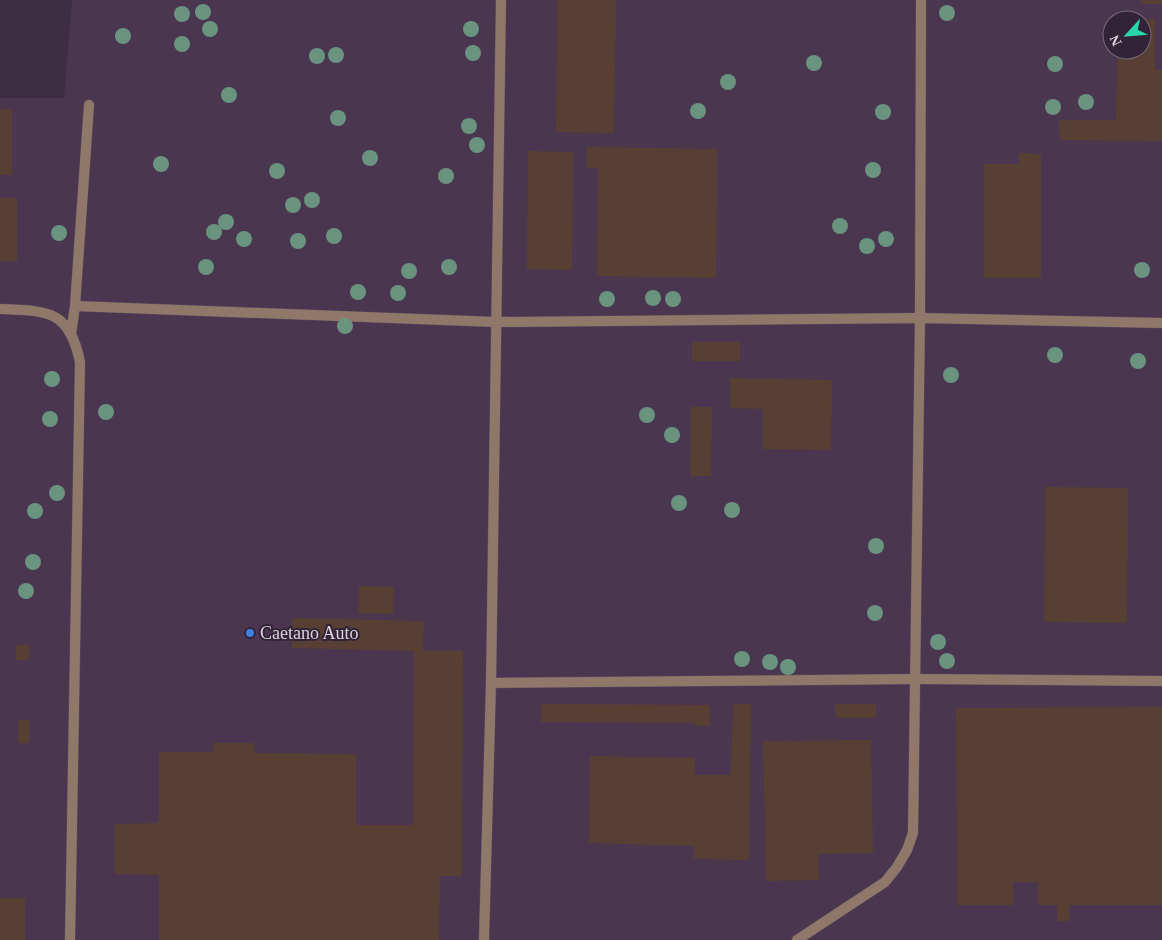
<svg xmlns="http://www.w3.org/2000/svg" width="1162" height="940" font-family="Georgia,serif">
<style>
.built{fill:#4a374f;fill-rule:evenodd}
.building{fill:#574033}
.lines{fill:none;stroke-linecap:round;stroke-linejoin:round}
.service-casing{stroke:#5a4c5d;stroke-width:11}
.minor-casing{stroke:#5a4c5d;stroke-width:11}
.service{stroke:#8f7869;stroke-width:10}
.minor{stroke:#8f7869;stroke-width:10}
.tree{fill:#6a9380}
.shop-dot{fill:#3f7fe0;stroke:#322436;stroke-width:2}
.labels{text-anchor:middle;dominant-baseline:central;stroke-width:4;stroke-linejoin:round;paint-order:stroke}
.poi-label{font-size:18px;fill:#dcd3df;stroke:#322436;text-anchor:start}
</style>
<rect width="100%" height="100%" fill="#3d2e41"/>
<path class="built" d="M 72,0 L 1162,0 L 1162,940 L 0,940 L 0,98 L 64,98 ZM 1112,20 L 1142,20 L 1142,50 L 1112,50 Z"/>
<path class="building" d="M 557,0 L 616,0 L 614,133 L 556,132 Z
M 1141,0 L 1162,0 L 1162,4 L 1141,4 Z
M 1142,19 L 1155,19 L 1155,70 L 1162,70 L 1162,141 L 1060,140 L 1059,120 L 1116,120 L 1117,50 L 1142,50 Z
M 0,109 L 12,109 L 12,175 L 0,175 Z
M 587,147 L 717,149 L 716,278 L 597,276 L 598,168 L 587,168 Z
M 528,151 L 573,152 L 572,270 L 527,269 Z
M 1019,153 L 1041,154 L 1041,278 L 984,278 L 984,164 L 1019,164 Z
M 0,198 L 17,198 L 17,261 L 0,261 Z
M 692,342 L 740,342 L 740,361 L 692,361 Z
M 730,378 L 832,380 L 831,450 L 763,449 L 763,409 L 730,408 Z
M 691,407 L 712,407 L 711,476 L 690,476 Z
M 1045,487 L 1128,488 L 1127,623 L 1044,622 Z
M 359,586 L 394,587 L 393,614 L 358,613 Z
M 292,618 L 424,621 L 423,651 L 463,651 L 462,876 L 440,876 L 439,940 L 159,940 L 159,875 L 115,874 L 115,824 L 159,823 L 159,752 L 213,752 L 213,743 L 254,743 L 254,753 L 356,754 L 356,825 L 413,825 L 414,651 L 292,648 Z
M 16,645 L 29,645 L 29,660 L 16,660 Z
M 541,704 L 710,705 L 710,726 L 695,726 L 695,723 L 541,722 Z
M 733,704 L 751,704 L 749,860 L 694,859 L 694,846 L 589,843 L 590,756 L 695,758 L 695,775 L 731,775 Z
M 835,704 L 876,704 L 876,718 L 836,718 Z
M 1162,707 L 1162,905 L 1069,905 L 1069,921 L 1057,921 L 1057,905 L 1038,905 L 1038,882 L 1013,882 L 1013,905 L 957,905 L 956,708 Z
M 18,720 L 29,720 L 29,743 L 18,743 Z
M 871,740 L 873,853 L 818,854 L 819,880 L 766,881 L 763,741 Z
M 0,898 L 25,898 L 25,940 L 0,940 Z"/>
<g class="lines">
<g class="service-casing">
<path id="service" d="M 75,306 L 496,322 L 920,318 L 1162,323
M 0,309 C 47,311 69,309 80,362 L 70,940
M 71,334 L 75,306 L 89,105
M 491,683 L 915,679 L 1162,681"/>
</g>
<g class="minor-casing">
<path id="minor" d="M 484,940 L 491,683 L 501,0
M 797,940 L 885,882 L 897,867 L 907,850 L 913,833 L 920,318 L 921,0"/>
</g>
<use href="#service" class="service"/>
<use href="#minor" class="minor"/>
</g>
<g class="tree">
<circle cx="203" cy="12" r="8"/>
<circle cx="947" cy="13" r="8"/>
<circle cx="182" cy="14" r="8"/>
<circle cx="210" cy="29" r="8"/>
<circle cx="471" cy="29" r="8"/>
<circle cx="123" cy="36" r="8"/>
<circle cx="182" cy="44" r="8"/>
<circle cx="473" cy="53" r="8"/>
<circle cx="336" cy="55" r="8"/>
<circle cx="317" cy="56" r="8"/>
<circle cx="814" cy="63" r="8"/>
<circle cx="1055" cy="64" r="8"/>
<circle cx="728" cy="82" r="8"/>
<circle cx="229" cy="95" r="8"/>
<circle cx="1086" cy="102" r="8"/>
<circle cx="1053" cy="107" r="8"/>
<circle cx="698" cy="111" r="8"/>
<circle cx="883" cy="112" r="8"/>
<circle cx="338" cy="118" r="8"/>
<circle cx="469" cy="126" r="8"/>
<circle cx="477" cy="145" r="8"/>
<circle cx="370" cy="158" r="8"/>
<circle cx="161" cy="164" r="8"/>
<circle cx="873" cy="170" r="8"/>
<circle cx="277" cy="171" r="8"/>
<circle cx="446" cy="176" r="8"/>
<circle cx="312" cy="200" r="8"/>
<circle cx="293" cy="205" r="8"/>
<circle cx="226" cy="222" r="8"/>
<circle cx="840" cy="226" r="8"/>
<circle cx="214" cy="232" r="8"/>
<circle cx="59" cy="233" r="8"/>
<circle cx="334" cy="236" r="8"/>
<circle cx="244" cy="239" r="8"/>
<circle cx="886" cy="239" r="8"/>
<circle cx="298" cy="241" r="8"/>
<circle cx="867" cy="246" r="8"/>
<circle cx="206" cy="267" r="8"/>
<circle cx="449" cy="267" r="8"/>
<circle cx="1142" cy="270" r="8"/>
<circle cx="409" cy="271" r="8"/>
<circle cx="358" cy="292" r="8"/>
<circle cx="398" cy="293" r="8"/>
<circle cx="653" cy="298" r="8"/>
<circle cx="607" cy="299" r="8"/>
<circle cx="673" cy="299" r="8"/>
<circle cx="345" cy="326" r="8"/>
<circle cx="1055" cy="355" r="8"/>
<circle cx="1138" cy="361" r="8"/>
<circle cx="951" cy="375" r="8"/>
<circle cx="52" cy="379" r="8"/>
<circle cx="106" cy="412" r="8"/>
<circle cx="647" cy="415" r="8"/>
<circle cx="50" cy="419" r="8"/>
<circle cx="672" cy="435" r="8"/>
<circle cx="57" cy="493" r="8"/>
<circle cx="679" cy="503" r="8"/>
<circle cx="732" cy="510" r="8"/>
<circle cx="35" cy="511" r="8"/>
<circle cx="876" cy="546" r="8"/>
<circle cx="33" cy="562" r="8"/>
<circle cx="26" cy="591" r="8"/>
<circle cx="875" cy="613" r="8"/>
<circle cx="938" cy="642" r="8"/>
<circle cx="742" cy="659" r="8"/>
<circle cx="947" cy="661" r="8"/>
<circle cx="770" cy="662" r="8"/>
<circle cx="788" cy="667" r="8"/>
</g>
<circle class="shop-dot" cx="250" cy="633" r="5"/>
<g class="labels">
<g class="poi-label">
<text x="260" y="633">Caetano Auto</text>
</g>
</g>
<g transform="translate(1127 35) rotate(244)"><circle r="24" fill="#322436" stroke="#766a7a"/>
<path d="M0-4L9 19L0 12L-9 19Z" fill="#29d5ad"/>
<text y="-8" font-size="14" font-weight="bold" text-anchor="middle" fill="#dcd3df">N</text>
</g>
</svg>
